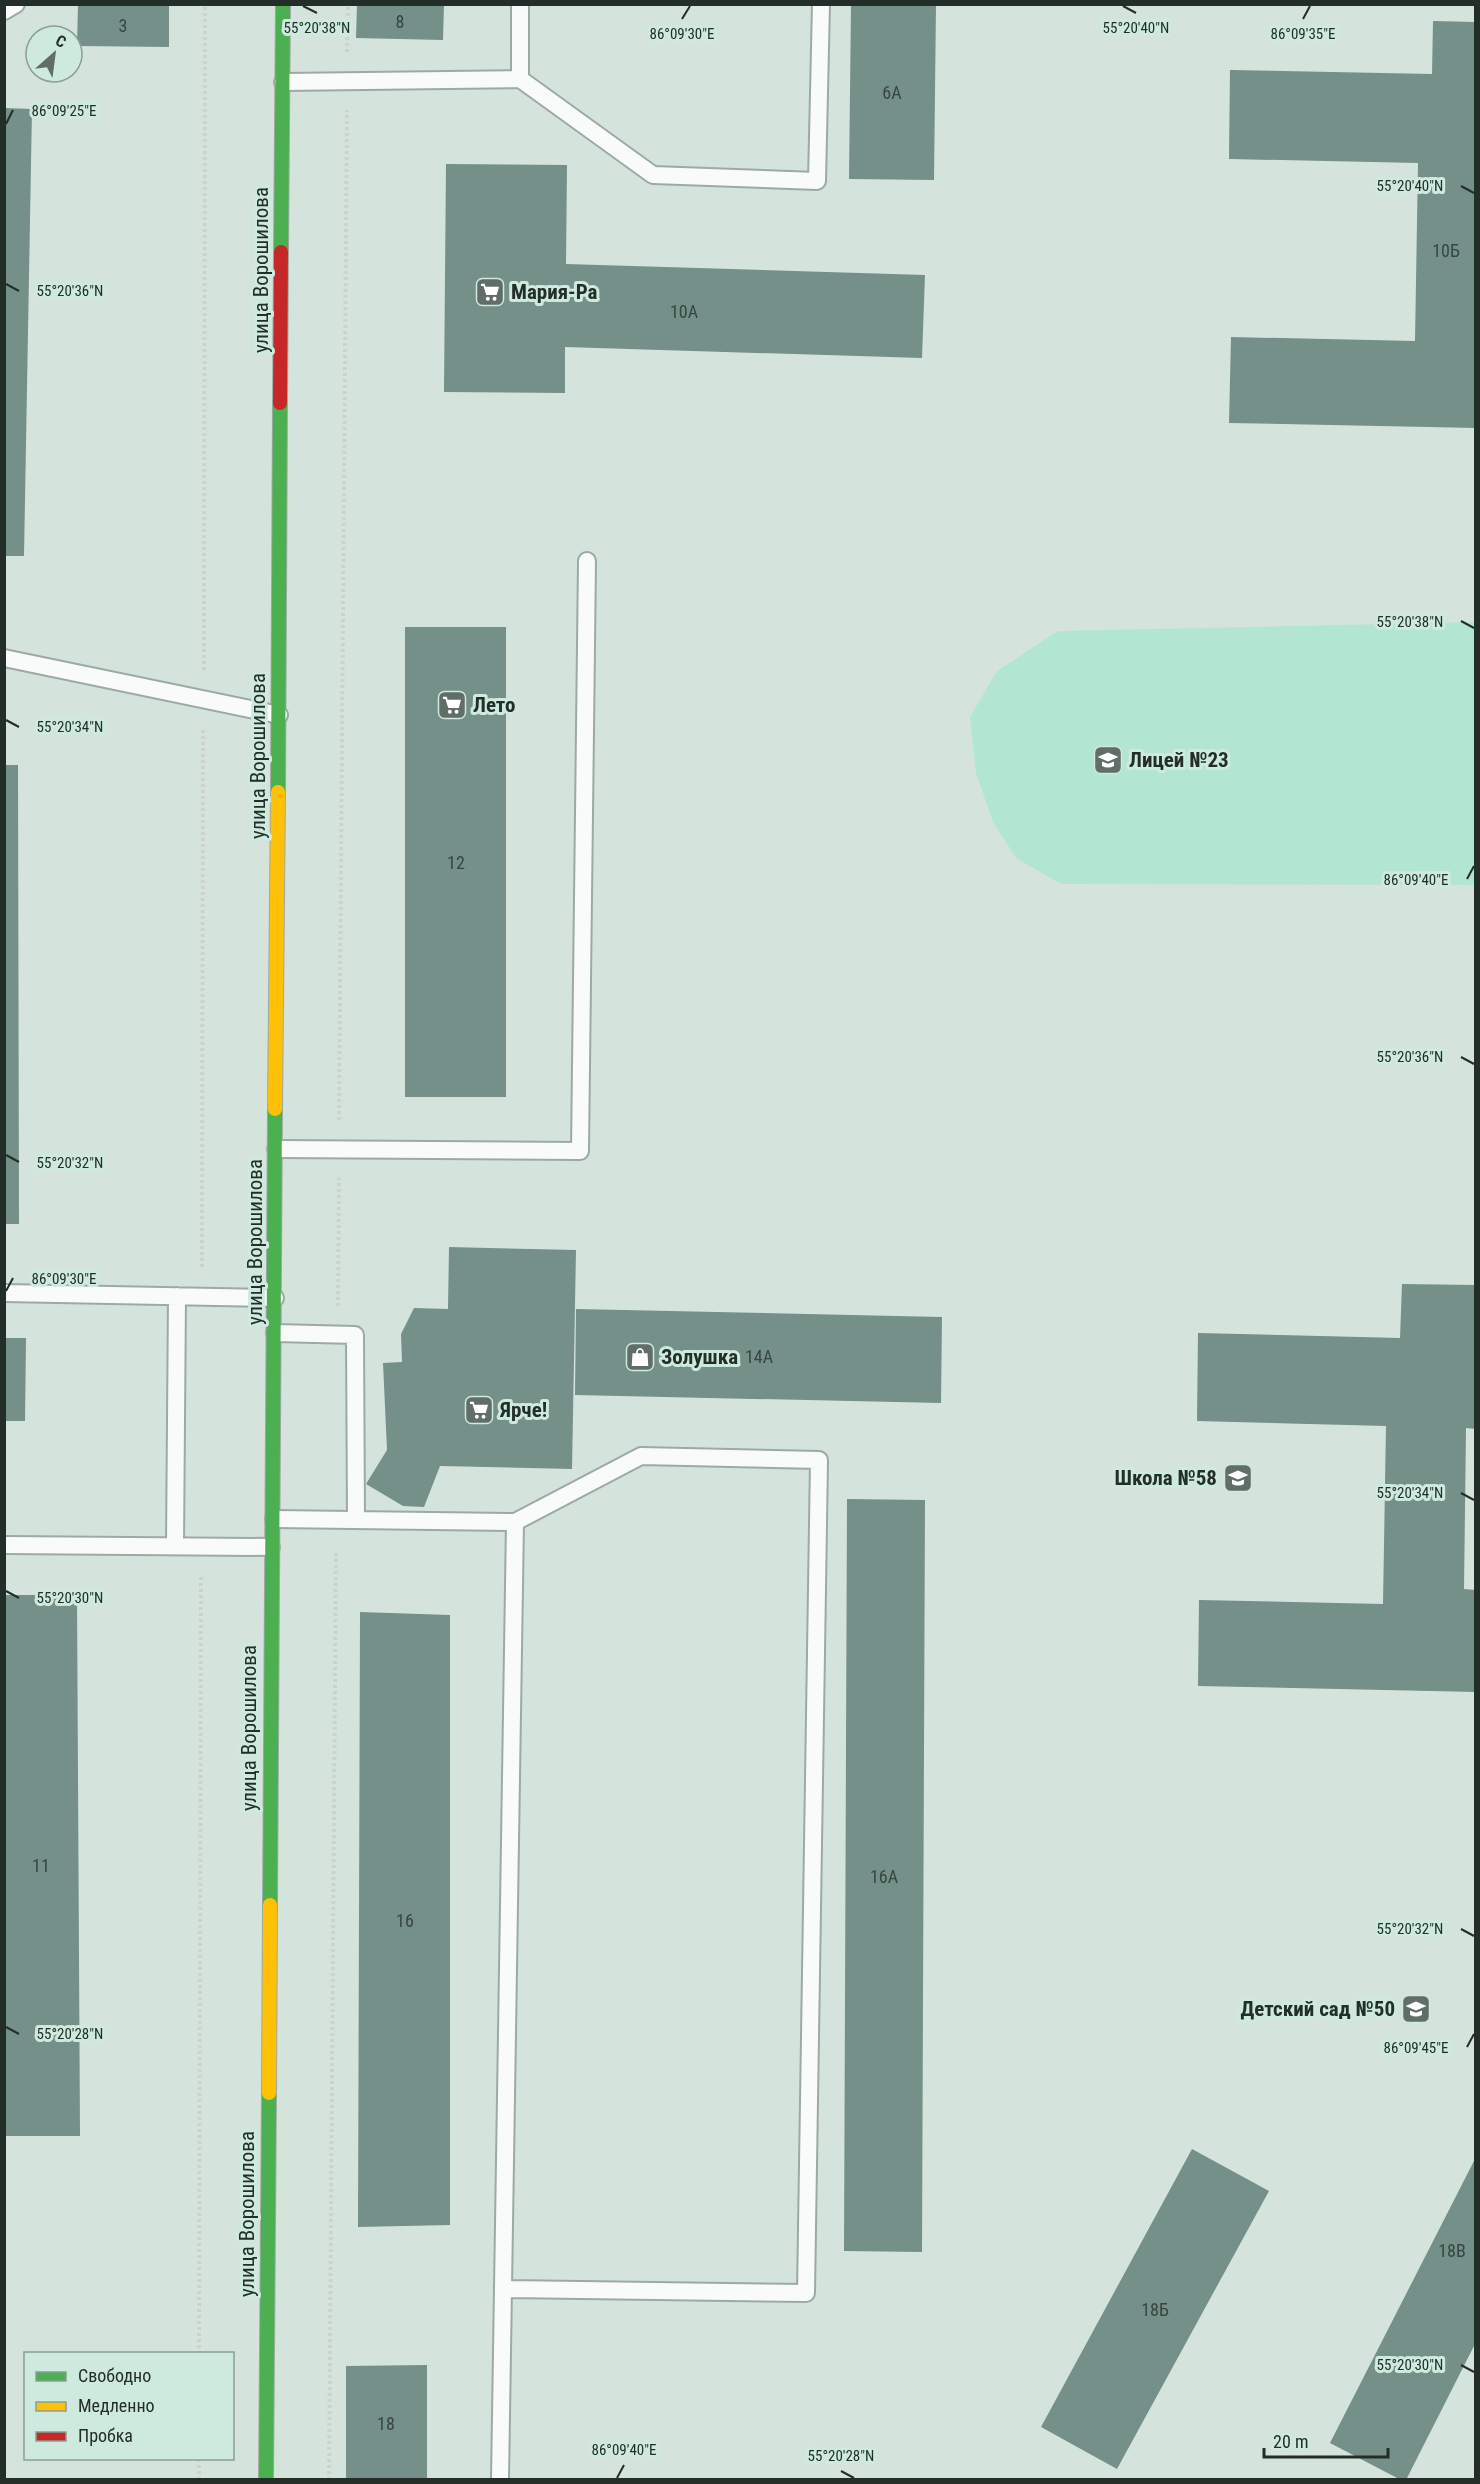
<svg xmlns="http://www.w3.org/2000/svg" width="1480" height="2484" font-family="'Roboto Condensed',sans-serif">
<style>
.green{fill:#b3e6d1}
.building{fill:#749088}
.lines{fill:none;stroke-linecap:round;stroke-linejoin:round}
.lane-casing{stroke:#9ca9a4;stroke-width:20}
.fast-casing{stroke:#9ca9a4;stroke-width:16}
.slow-casing{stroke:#9ca9a4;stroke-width:16}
.jam-casing{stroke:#9ca9a4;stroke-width:16}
.path{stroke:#cdd1cf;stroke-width:4;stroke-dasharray:3 3;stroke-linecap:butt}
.lane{stroke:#f9fbfa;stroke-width:16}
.fast{stroke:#4caf50;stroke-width:14}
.slow{stroke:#ffc107;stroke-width:14}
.jam{stroke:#c62828;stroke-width:14}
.ticks{fill:none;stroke:#232e29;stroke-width:2}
.labels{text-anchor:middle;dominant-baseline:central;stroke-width:6;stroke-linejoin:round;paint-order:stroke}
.number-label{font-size:18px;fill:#374641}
.street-label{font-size:21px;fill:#232e29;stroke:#ceeade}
.poi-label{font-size:21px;font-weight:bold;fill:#232e29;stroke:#ceeade;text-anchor:start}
.ticks-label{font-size:15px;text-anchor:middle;fill:#232e29;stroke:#ceeade;stroke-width:6;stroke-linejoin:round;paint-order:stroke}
</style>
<rect width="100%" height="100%" fill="#d4e4dd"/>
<path class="green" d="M 1475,622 L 1475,885 L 1061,884 L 1016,858 L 993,822 L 976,773 L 970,717 L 997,671 L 1058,631 Z"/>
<path class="building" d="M 78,4 L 169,4 L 169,47 L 77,46 Z
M 357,4 L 444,4 L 443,40 L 356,38 Z
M 851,4 L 936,4 L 934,180 L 849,179 Z
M 1433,21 L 1476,22 L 1476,428 L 1229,423 L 1231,337 L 1415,341 L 1418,163 L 1229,159 L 1230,70 L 1432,74 Z
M 4,108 L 32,109 L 24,556 L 4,556 Z
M 446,164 L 567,165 L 566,264 L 925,275 L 922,358 L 565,347 L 565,393 L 444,392 Z
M 405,627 L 506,627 L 506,1097 L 405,1097 Z
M 4,765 L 18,765 L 19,1224 L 4,1224 Z
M 449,1247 L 576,1250 L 572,1469 L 440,1466 L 424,1507 L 403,1506 L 366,1484 L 387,1450 L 383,1363 L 402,1362 L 401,1334 L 414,1308 L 448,1309 Z
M 1402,1284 L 1476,1285 L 1476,1429 L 1466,1428 L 1464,1589 L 1476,1590 L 1476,1692 L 1198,1686 L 1199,1600 L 1383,1604 L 1386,1426 L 1197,1421 L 1198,1333 L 1400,1338 Z
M 576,1309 L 942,1317 L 941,1403 L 575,1395 Z
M 4,1338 L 26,1338 L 25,1421 L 4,1421 Z
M 847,1499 L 925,1500 L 922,2252 L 844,2251 Z
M 4,1595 L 77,1595 L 80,2136 L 4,2136 Z
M 360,1612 L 450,1615 L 450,2225 L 358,2227 Z
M 1192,2149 L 1269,2191 L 1117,2469 L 1041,2427 Z
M 1476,2157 L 1476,2342 L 1406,2480 L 1401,2480 L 1330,2443 Z
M 427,2365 L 427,2480 L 346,2480 L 346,2366 Z"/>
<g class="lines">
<g class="lane-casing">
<path id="lane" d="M 520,4 L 520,79
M 4,11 L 16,4
M 283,82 L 520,79 L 653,175 L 817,181 L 821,4
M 4,658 L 279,715
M 276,1149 L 580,1151 L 587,561
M 4,1293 L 275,1298
M 275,1333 L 355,1335 L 356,1520
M 274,1519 L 515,1522 L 500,2480
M 4,1545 L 271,1547
M 175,1546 L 177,1296
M 503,2289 L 806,2293 L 819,1460 L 641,1456 L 515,1522"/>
</g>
<g class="fast-casing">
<path id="fast" d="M 281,252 L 283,4
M 278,792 L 280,403
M 270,1905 L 275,1109
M 266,2480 L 269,2093"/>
</g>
<g class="slow-casing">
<path id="slow" d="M 275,1109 L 278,792
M 269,2093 L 270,1905"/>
</g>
<g class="jam-casing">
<path id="jam" d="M 280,403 L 281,252"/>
</g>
<path class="path" d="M 347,52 L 348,4
M 204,670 L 205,4
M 339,1120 L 347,110
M 202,1267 L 203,728
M 338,1306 L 339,1178
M 199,2354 L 201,1577
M 199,2480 L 199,2458
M 329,2480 L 336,1550"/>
<use href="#lane" class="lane"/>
<use href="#fast" class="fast"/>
<use href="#slow" class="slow"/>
<use href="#jam" class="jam"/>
</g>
<path class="ticks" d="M 303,6 L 317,13M 1123,6 L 1136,13M 682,19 L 690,6M 1303,19 L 1310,6M 6,124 L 13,110M 1461,186 L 1474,193M 6,284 L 19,291M 1461,621 L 1474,628M 6,720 L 19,727M 1467,879 L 1474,866M 1461,1057 L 1474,1064M 6,1155 L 19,1162M 6,1291 L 13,1278M 1461,1493 L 1474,1500M 6,1591 L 19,1598M 1461,1929 L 1474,1936M 6,2027 L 19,2034M 1467,2047 L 1474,2034M 1461,2365 L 1474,2372M 841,2471 L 854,2478M 617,2478 L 624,2465"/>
<defs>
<g id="supermarket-square" transform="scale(1.5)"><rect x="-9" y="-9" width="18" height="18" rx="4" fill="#616e68" stroke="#ceeade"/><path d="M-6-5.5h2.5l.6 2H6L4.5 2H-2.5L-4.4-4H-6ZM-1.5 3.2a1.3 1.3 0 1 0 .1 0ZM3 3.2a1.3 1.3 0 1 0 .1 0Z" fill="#fff"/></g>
<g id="school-square" transform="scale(1.5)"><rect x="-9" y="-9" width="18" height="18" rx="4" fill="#616e68" stroke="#ceeade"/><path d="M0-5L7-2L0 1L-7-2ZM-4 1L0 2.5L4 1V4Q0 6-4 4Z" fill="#fff"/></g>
<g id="shop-square" transform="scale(1.5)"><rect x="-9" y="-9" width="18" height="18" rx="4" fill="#616e68" stroke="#ceeade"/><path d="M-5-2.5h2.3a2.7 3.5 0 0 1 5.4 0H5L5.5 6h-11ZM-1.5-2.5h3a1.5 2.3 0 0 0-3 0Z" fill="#fff"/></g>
</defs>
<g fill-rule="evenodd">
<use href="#supermarket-square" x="490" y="292"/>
<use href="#supermarket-square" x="452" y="705"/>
<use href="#school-square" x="1108" y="760"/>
<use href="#shop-square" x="640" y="1357"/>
<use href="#supermarket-square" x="479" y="1410"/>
<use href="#school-square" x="1238" y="1478"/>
<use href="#school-square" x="1416" y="2009"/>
</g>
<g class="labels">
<g class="number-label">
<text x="400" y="21">8</text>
<text x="123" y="25">3</text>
<text x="892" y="92">6А</text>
<text x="1446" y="250">10Б</text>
<text x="684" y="311">10А</text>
<text x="456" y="862">12</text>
<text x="759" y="1356">14А</text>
<text x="41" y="1865">11</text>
<text x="884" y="1876">16А</text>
<text x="405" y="1920">16</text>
<text x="1452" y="2250">18В</text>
<text x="1155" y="2309">18Б</text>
<text x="386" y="2423">18</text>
</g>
<g class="street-label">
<text transform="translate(261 270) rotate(-90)">улица Ворошилова</text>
<text transform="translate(258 756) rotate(-90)">улица Ворошилова</text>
<text transform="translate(255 1242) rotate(-90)">улица Ворошилова</text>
<text transform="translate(249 1728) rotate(-90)">улица Ворошилова</text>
<text transform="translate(247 2214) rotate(-90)">улица Ворошилова</text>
</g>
<g class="poi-label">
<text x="511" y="292">Мария-Ра</text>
<text x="473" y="705">Лето</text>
<text x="1129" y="760">Лицей №23</text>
<text x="661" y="1357">Золушка</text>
<text x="500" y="1410">Ярче!</text>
<text x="1217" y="1478" text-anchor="end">Школа №58</text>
<text x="1395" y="2009" text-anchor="end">Детский сад №50</text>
</g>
</g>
<g class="ticks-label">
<text x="317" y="33">55°20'38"N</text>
<text x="1136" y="33">55°20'40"N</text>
<text x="682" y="39">86°09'30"E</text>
<text x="1303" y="39">86°09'35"E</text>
<text x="64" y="116">86°09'25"E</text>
<text x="1410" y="191">55°20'40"N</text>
<text x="70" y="296">55°20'36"N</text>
<text x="1410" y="627">55°20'38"N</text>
<text x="70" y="732">55°20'34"N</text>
<text x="1416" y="885">86°09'40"E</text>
<text x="1410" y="1062">55°20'36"N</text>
<text x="70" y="1168">55°20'32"N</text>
<text x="64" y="1284">86°09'30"E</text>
<text x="1410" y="1498">55°20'34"N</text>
<text x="70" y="1603">55°20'30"N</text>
<text x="1410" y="1934">55°20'32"N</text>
<text x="70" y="2039">55°20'28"N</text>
<text x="1416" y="2053">86°09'45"E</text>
<text x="1410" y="2370">55°20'30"N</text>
<text x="624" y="2455">86°09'40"E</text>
<text x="841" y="2461">55°20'28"N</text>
</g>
<rect width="1480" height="2484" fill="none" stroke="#232e29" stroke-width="12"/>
<rect x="24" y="2352" width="210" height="108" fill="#ceeade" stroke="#8a9f96" stroke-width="1.5"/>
<rect x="36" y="2372" width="30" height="9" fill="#4caf50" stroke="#8a9f96" stroke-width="1.5"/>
<text x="78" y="2382" font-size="18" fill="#232e29">Свободно</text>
<rect x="36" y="2402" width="30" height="9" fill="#ffc107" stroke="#8a9f96" stroke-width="1.5"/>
<text x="78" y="2412" font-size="18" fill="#232e29">Медленно</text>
<rect x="36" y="2432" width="30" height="9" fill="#c62828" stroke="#8a9f96" stroke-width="1.5"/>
<text x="78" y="2442" font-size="18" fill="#232e29">Пробка</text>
<g transform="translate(54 54) rotate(28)"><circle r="28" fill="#ceeade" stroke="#8a9f96" stroke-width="1.5"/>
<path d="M0-4.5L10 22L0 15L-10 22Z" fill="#616e68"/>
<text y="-9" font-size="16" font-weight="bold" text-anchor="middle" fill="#232e29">С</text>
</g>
<path d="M1264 2448v9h124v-9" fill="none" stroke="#232e29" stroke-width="3"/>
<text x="1273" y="2448" font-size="18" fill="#232e29" stroke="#ceeade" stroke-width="4.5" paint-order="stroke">20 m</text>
</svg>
